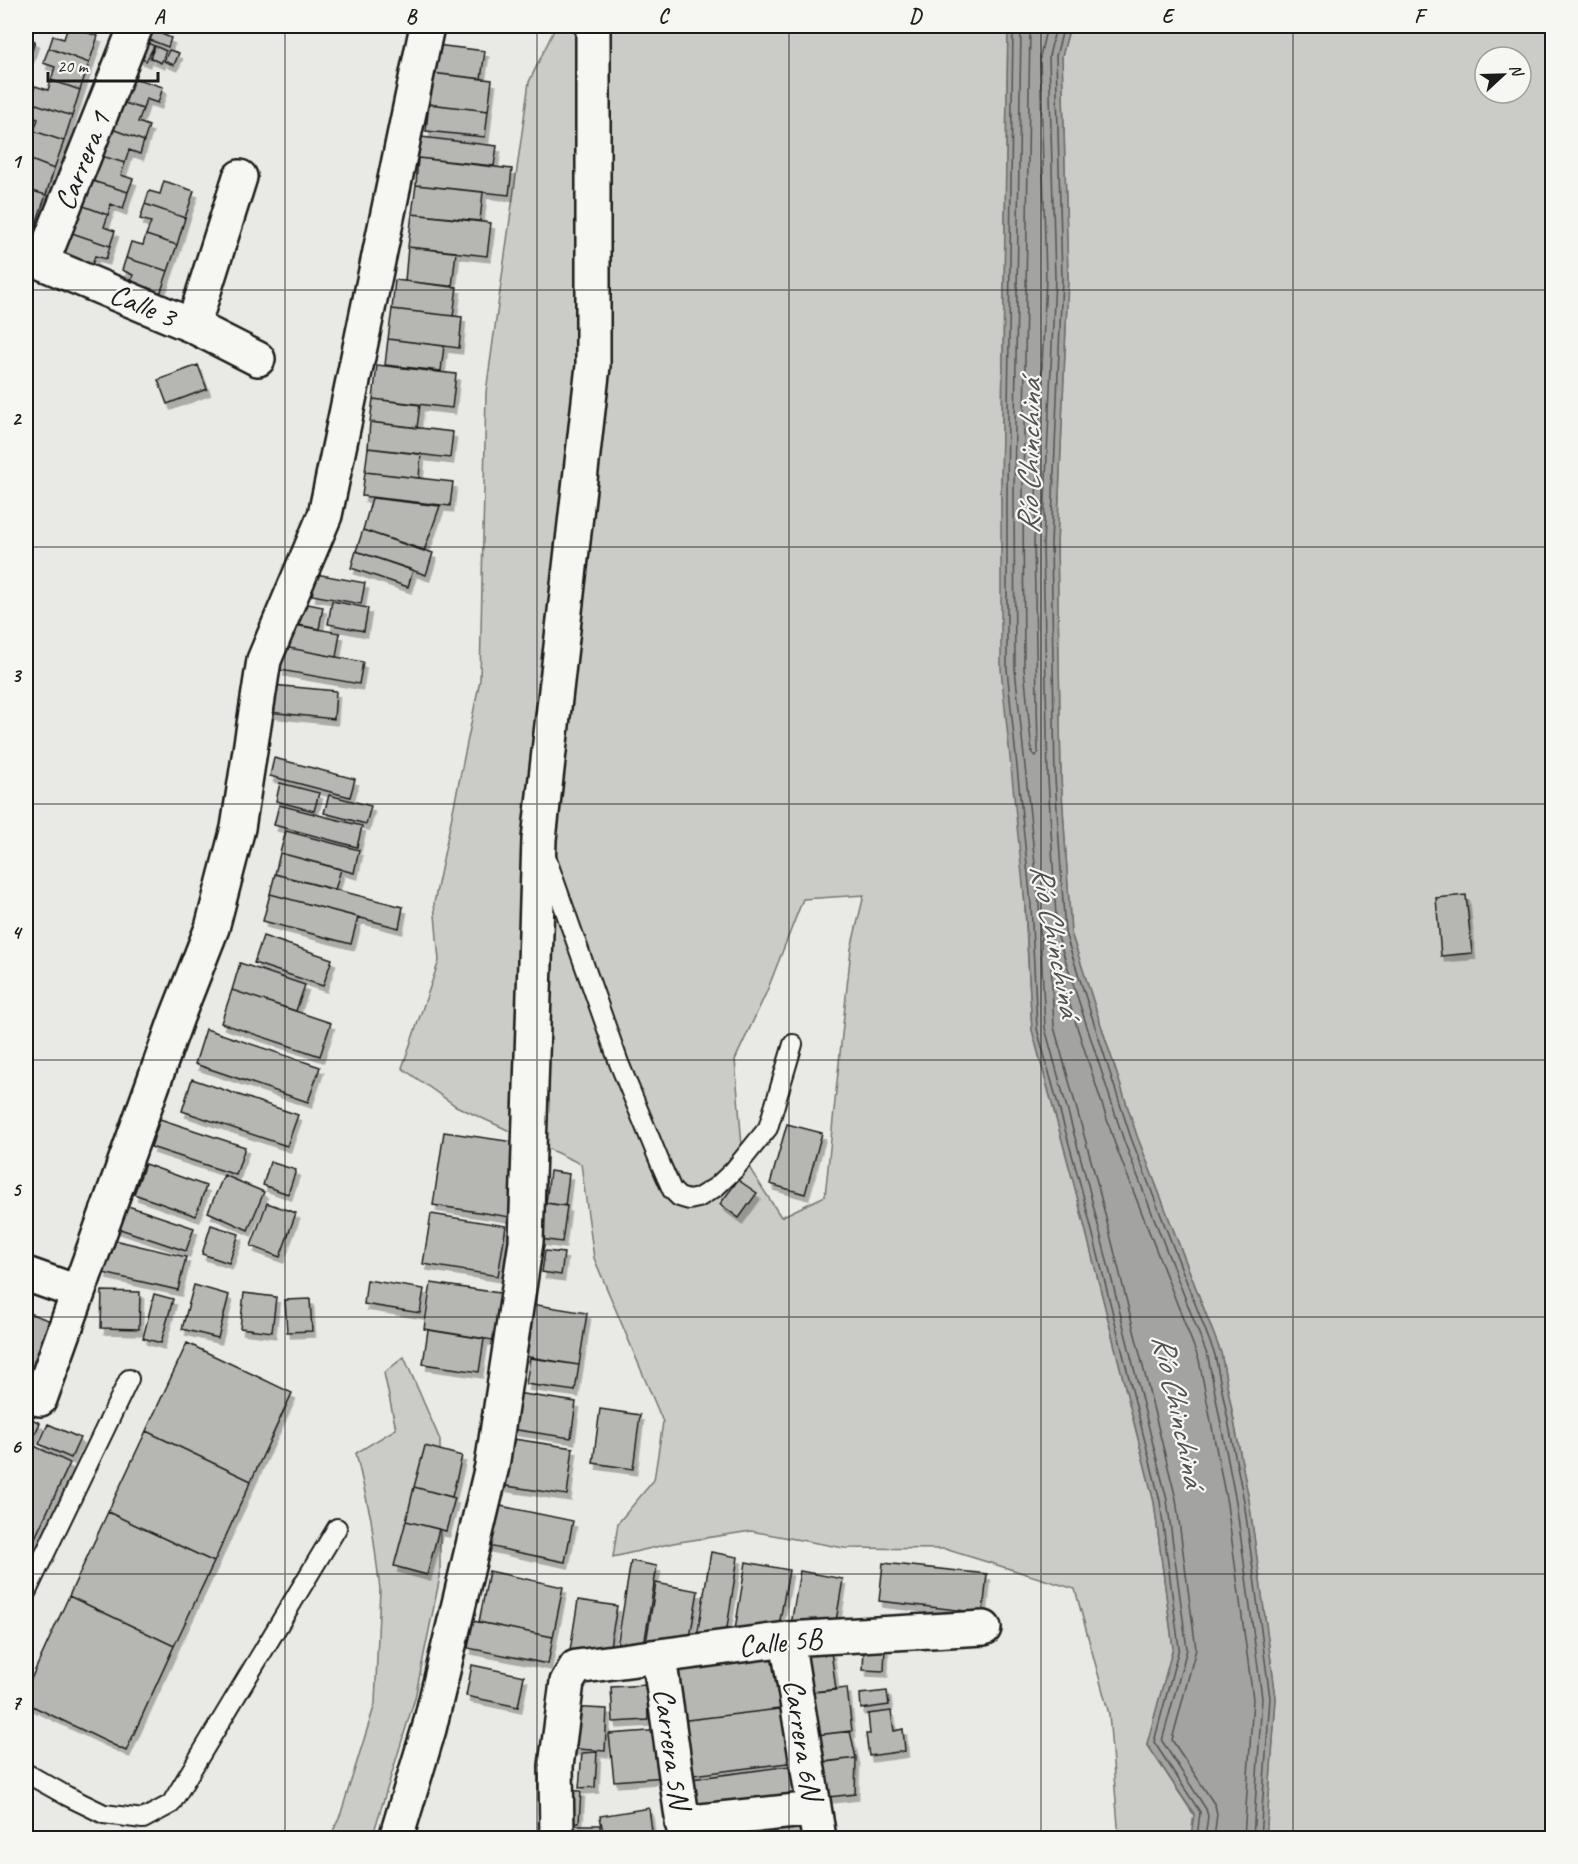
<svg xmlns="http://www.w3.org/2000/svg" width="1578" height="1864" font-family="Caveat,sans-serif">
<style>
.green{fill:#cbcbc7;stroke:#747472;stroke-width:1.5;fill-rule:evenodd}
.water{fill:#a3a3a1;stroke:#6d6d6c;stroke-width:1.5}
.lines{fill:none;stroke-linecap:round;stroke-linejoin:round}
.shore{stroke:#525251;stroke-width:1.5}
.building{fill:#b6b6b3;stroke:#1c1c1c;stroke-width:1.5;filter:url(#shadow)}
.service-casing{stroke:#1c1c1c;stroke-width:22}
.minor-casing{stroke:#1c1c1c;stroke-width:38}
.service{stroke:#f6f6f2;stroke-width:18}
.minor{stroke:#f6f6f2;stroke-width:33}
.grid{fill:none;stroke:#1c1c1c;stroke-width:1.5;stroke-opacity:0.55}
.labels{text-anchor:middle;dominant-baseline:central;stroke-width:4.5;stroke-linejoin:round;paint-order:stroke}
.street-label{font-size:30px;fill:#1c1c1c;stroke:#f6f6f2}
.water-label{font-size:32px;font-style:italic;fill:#525251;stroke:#f6f6f2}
.neatline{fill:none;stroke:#1c1c1c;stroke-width:2}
.grid-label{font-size:20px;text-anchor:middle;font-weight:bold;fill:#1c1c1c}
</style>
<defs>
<filter id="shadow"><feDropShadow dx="3.5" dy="6" stdDeviation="0" flood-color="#0004"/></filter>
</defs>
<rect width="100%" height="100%" fill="#e9e9e5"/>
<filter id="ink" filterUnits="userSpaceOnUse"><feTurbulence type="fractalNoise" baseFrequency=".0167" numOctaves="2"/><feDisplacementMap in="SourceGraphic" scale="12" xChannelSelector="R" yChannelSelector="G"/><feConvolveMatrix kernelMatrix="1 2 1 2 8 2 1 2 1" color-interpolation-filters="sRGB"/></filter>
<g filter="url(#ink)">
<path class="green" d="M 556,26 L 1008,26 L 1001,494 L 1032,1030 L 1075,1188 L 1154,1502 L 1173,1648 L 1147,1744 L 1194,1815 L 1191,1838 L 1119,1838 L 1109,1714 L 1075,1589 L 945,1549 L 844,1548 L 751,1531 L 673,1543 L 613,1557 L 618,1523 L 654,1480 L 663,1422 L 594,1258 L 581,1164 L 456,1106 L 402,1068 L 439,961 L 434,903 L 480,680 L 486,392 L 529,82 ZM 864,895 L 851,949 L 825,1196 L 781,1217 L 743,1158 L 735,1060 L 767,991 L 803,899 Z
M 1070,26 L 1552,26 L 1552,1838 L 1266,1838 L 1276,1698 L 1249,1500 L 1221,1353 L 1137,1136 L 1071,933 L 1061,778 L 1057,544 L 1068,278 L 1062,56 ZM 1485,57 L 1521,57 L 1521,93 L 1485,93 Z
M 404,1357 L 440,1440 L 440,1577 L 415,1698 L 372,1838 L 330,1838 L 341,1813 L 375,1704 L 380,1589 L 371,1519 L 356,1453 L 396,1429 L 384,1373 Z"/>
<path class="water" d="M 1008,26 L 1070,26 L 1062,56 L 1068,278 L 1057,544 L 1061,778 L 1071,933 L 1137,1136 L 1221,1353 L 1249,1500 L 1276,1698 L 1266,1838 L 1191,1838 L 1194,1814 L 1147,1744 L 1173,1648 L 1154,1502 L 1075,1188 L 1032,1030 L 1025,904 L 1001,669 L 1001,494 Z"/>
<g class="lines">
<path class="shore" d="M 1013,26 L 1007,494 L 1007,669 L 1031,904 L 1037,1029 L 1081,1187 L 1160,1501 L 1179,1648 L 1154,1742 L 1200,1812 L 1197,1838
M 1021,26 L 1014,494 L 1015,669 L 1039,903 L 1045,1028 L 1088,1185 L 1167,1500 L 1187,1649 L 1162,1741 L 1206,1809 L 1208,1816 L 1205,1838
M 1030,26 L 1023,494 L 1024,668 L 1032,753 L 1035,756 L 1038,753 L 1034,544 L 1046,278 L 1040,56 L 1047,26
M 1056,26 L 1049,56 L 1055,278 L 1043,545 L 1048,778 L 1057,934 L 1124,1141 L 1208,1357 L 1236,1502 L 1262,1698 L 1253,1838
M 1064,26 L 1056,56 L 1062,278 L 1051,544 L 1055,778 L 1065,933 L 1131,1138 L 1215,1355 L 1244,1501 L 1270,1698 L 1260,1838
M 1214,1838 L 1217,1814 L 1215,1805 L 1172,1740 L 1196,1649 L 1176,1499 L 1097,1182 L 1054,1027 L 1051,963 L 1053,959 L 1056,962 L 1115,1144 L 1199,1360 L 1227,1504 L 1253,1699 L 1244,1838"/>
</g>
<path class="building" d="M 68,26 L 98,36 L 89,63 L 49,48 L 53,36 L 64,39 Z
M 143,26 L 171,38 L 168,47 L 140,36 Z
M 26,38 L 35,41 L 30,57 L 26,56 Z
M 138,38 L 154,46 L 146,61 L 131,54 Z
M 436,45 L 485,51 L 481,79 L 432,73 Z
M 155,46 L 166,51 L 161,63 L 150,58 Z
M 49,48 L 89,63 L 80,90 L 51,80 L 55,67 L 43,63 Z
M 169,50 L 179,53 L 174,65 L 164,61 Z
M 432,73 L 492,80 L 488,111 L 429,104 Z
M 121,74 L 163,87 L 158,103 L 146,99 L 143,109 L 112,99 Z
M 51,80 L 80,90 L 72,116 L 30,102 L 35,86 L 48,90 Z
M 112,99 L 143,109 L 138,122 L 149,126 L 144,141 L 104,126 Z
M 30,102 L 72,116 L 64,141 L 34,131 L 38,119 L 26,115 Z
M 429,104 L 488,111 L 485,137 L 426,131 Z
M 104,126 L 144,141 L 140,154 L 129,150 L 125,163 L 95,154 Z
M 34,131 L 64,141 L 54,169 L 26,158 L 26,144 L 29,145 Z
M 421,137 L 497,146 L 494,166 L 418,158 Z
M 95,154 L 125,163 L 121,175 L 133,179 L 128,192 L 86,179 Z
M 26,158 L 54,169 L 46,195 L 26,189 Z
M 418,158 L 512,169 L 509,195 L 416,185 Z
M 86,179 L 128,192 L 123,209 L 111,204 L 108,215 L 78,204 Z
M 164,181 L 194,191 L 185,218 L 145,204 L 149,191 L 160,194 Z
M 416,185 L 483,192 L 480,221 L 412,214 Z
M 26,189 L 46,195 L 37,221 L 26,217 Z
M 78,204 L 108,215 L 104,227 L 115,231 L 110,246 L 69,232 Z
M 145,204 L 185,218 L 177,245 L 146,235 L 151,222 L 140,219 Z
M 412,214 L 491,223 L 487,256 L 408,247 Z
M 26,217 L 37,221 L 28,247 L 26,246 Z
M 69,232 L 110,246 L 106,259 L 95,256 L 91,268 L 61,259 Z
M 146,235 L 177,245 L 168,271 L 126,258 L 131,242 L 143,245 Z
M 408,247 L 456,252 L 452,287 L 405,281 Z
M 126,258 L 168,271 L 159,297 L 130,287 L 133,275 L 122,270 Z
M 395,280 L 457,287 L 453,316 L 392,309 Z
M 392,309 L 462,317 L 459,348 L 388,339 Z
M 388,339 L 444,346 L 441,371 L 385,365 Z
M 198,365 L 207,389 L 167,404 L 158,380 Z
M 377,365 L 456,374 L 452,408 L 373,399 Z
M 373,399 L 420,405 L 417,428 L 370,422 Z
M 370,422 L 453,432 L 450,458 L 368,448 Z
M 368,448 L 421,454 L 419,478 L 365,472 Z
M 365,472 L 453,482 L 450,506 L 362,496 Z
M 372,498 L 440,506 L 424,551 L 363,530 Z
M 363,530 L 433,553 L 426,575 L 356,551 Z
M 356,551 L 413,570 L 408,587 L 351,568 Z
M 316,574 L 365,583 L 361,604 L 312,595 Z
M 293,601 L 323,607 L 319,629 L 289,623 Z
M 332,601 L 368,608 L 364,631 L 328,624 Z
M 288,624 L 340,633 L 336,657 L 284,647 Z
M 284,647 L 363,662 L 359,684 L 280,670 Z
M 272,685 L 336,691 L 334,719 L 269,712 Z
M 274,758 L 355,779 L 350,797 L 270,776 Z
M 280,783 L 319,793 L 314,811 L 276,801 Z
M 329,795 L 371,806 L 366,824 L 324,813 Z
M 279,805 L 362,826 L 357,847 L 274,825 Z
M 286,831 L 359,850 L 354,873 L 280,853 Z
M 280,853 L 341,869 L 335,890 L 275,874 Z
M 275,874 L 403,907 L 399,928 L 270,894 Z
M 270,894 L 358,917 L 351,944 L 263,921 Z
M 1466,895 L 1472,953 L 1441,956 L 1436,898 Z
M 263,936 L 332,959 L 323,986 L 254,963 Z
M 240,963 L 305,985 L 296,1011 L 232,990 Z
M 232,990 L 331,1023 L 320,1056 L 221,1023 Z
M 206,1029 L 320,1067 L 308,1102 L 195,1064 Z
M 192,1079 L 298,1115 L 287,1146 L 182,1111 Z
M 160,1119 L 245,1147 L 236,1175 L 151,1147 Z
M 787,1124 L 822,1133 L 805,1194 L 770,1184 Z
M 444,1132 L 520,1143 L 510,1217 L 433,1205 Z
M 270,1162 L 296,1170 L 288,1194 L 263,1185 Z
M 145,1164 L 206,1186 L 196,1216 L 134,1194 Z
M 550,1171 L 569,1174 L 565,1206 L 546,1203 Z
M 224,1175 L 264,1192 L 248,1230 L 208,1212 Z
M 738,1180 L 757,1193 L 739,1218 L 720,1204 Z
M 116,1202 L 194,1228 L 186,1251 L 108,1225 Z
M 267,1203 L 296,1213 L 280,1257 L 251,1246 Z
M 546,1203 L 567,1206 L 562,1242 L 540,1239 Z
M 431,1214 L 506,1226 L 498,1276 L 423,1264 Z
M 211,1225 L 239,1234 L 229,1263 L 202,1254 Z
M 110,1239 L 186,1257 L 178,1290 L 103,1273 Z
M 545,1251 L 564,1253 L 561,1275 L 542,1272 Z
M 367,1280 L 424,1289 L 420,1313 L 364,1304 Z
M 431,1283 L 506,1294 L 499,1341 L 424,1329 Z
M 194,1285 L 229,1295 L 218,1338 L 182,1329 Z
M 102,1291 L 140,1292 L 139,1329 L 101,1328 Z
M 244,1293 L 276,1297 L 272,1332 L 240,1328 Z
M 154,1294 L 173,1299 L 161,1343 L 143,1338 Z
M 310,1299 L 312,1331 L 287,1332 L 285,1300 Z
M 531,1304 L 587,1313 L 579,1365 L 523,1356 Z
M 26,1312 L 59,1324 L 36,1388 L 26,1385 Z
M 428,1330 L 484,1339 L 479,1372 L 423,1364 Z
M 187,1343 L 292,1393 L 251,1481 L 146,1431 Z
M 530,1358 L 579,1365 L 575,1391 L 526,1384 Z
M 516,1393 L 576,1402 L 571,1438 L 511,1429 Z
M 600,1409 L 640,1415 L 633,1469 L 593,1463 Z
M 26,1416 L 40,1423 L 32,1440 L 26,1437 Z
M 48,1424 L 80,1438 L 71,1458 L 39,1444 Z
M 146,1431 L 251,1481 L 214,1562 L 108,1512 Z
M 507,1438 L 573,1448 L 567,1495 L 500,1485 Z
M 26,1442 L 70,1463 L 26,1557 Z
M 425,1446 L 462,1456 L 452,1497 L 414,1487 Z
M 414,1487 L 455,1498 L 446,1531 L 406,1521 Z
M 491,1504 L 573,1521 L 565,1562 L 483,1545 Z
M 108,1512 L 214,1562 L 174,1646 L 69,1596 Z
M 406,1521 L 439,1529 L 427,1575 L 394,1566 Z
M 711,1552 L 738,1557 L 724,1647 L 696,1642 Z
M 631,1561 L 657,1566 L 642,1657 L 616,1653 Z
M 746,1562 L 789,1570 L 777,1637 L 735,1630 Z
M 883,1563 L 987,1574 L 983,1613 L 879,1601 Z
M 489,1571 L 563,1587 L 553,1637 L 479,1622 Z
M 800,1571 L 843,1579 L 834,1633 L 791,1625 Z
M 656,1583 L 698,1591 L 688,1649 L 646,1643 Z
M 69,1596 L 174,1646 L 126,1751 L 26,1703 L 26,1690 Z
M 578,1600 L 617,1606 L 608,1658 L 570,1651 Z
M 473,1621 L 553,1637 L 548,1664 L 468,1648 Z
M 864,1647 L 885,1648 L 884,1671 L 863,1670 Z
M 786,1651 L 796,1707 L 671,1722 L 664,1667 Z
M 831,1651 L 836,1690 L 803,1693 L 794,1655 Z
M 472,1665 L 524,1676 L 518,1707 L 466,1696 Z
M 647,1685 L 648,1720 L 613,1722 L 611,1687 Z
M 847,1688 L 852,1731 L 808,1736 L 803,1693 Z
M 887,1691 L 889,1705 L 861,1709 L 860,1694 Z
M 566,1707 L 607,1709 L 605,1751 L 564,1748 Z
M 796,1707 L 803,1761 L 678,1777 L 671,1722 Z
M 891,1711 L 894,1731 L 903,1729 L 905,1751 L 869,1756 L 866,1734 L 870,1734 L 868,1714 Z
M 662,1730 L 665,1777 L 614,1781 L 609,1734 Z
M 850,1731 L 856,1758 L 811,1764 L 808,1736 Z
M 597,1752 L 595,1787 L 579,1788 L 582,1753 Z
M 856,1758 L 855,1794 L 820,1798 L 815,1763 Z
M 804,1764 L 809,1804 L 689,1818 L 684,1780 Z
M 559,1790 L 581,1791 L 579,1822 L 559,1824 Z
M 649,1808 L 653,1838 L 604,1838 L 600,1816 Z
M 813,1817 L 816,1838 L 688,1838 Z
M 559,1825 L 600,1825 L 600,1838 L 559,1838 Z"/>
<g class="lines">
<g class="service-casing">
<path id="service" d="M 546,857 L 619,1063 L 661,1165 L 672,1190 L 679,1197 L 689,1200 L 698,1198 L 716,1187 L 734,1170 L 768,1128 L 793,1044
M 26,1593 L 129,1379
M 26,1773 L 67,1796 L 104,1814 L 143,1819 L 171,1804 L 337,1528"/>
</g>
<g class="minor-casing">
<path id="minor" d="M 26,256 L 193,326 L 258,359
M 42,262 L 136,26
M 193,326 L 240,177
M 26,1274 L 77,1292
M 26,1394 L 40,1399 L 177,1017 L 212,928 L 238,828 L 264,660 L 325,515 L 427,26
M 787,1639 L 819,1838
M 659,1657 L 685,1838
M 682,1823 L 814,1809
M 396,1838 L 429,1729 L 492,1466 L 526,1242 L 539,839 L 593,366 L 593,26
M 557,1838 L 556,1766 L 567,1682 L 576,1667 L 787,1639 L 984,1628"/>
</g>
<use href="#service" class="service"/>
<use href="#minor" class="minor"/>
</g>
</g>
<path class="grid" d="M 285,26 L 285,1838M 537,26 L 537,1838M 789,26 L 789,1838M 1041,26 L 1041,1838M 1293,26 L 1293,1838M 26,290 L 1552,290M 26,547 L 1552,547M 26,804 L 1552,804M 26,1060 L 1552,1060M 26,1317 L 1552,1317M 26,1574 L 1552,1574"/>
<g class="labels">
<g class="street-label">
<text transform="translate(82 161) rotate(-68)">Carrera 1</text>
<text transform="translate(143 305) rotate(23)">Calle 3</text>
<text transform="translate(780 1642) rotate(-6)">Calle 5B</text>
<text transform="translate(803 1739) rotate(81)">Carrera 6N</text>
<text transform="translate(672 1748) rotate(82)">Carrera 5N</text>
</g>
<g class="water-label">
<text transform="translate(1029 457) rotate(-89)">Río Chinchiná</text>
<text transform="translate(1056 940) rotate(79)">Río Chinchiná</text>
<text transform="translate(1179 1410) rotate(78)">Río Chinchiná</text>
</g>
</g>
<rect width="1578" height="1864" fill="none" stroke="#f6f6f2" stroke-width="66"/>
<g transform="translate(1503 75) rotate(68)"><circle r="28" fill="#f6f6f2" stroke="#9f9f9c" stroke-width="1.5"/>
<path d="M0-4.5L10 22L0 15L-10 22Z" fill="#1c1c1c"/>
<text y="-9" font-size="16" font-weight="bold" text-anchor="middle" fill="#1c1c1c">N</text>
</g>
<path d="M48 72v9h110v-9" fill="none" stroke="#1c1c1c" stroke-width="3"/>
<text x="57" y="72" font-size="18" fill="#1c1c1c" stroke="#f6f6f2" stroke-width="4.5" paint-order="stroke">20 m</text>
<rect x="33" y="33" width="1512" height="1798" class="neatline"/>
<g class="grid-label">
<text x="159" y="23">A</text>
<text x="411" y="23">B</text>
<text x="663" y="23">C</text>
<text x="915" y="23">D</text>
<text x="1167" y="23">E</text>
<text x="1419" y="23">F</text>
<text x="16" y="168">1</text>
<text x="16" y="425">2</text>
<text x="16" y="682">3</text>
<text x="16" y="939">4</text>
<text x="16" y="1196">5</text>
<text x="16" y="1453">6</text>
<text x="16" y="1709">7</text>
</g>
</svg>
